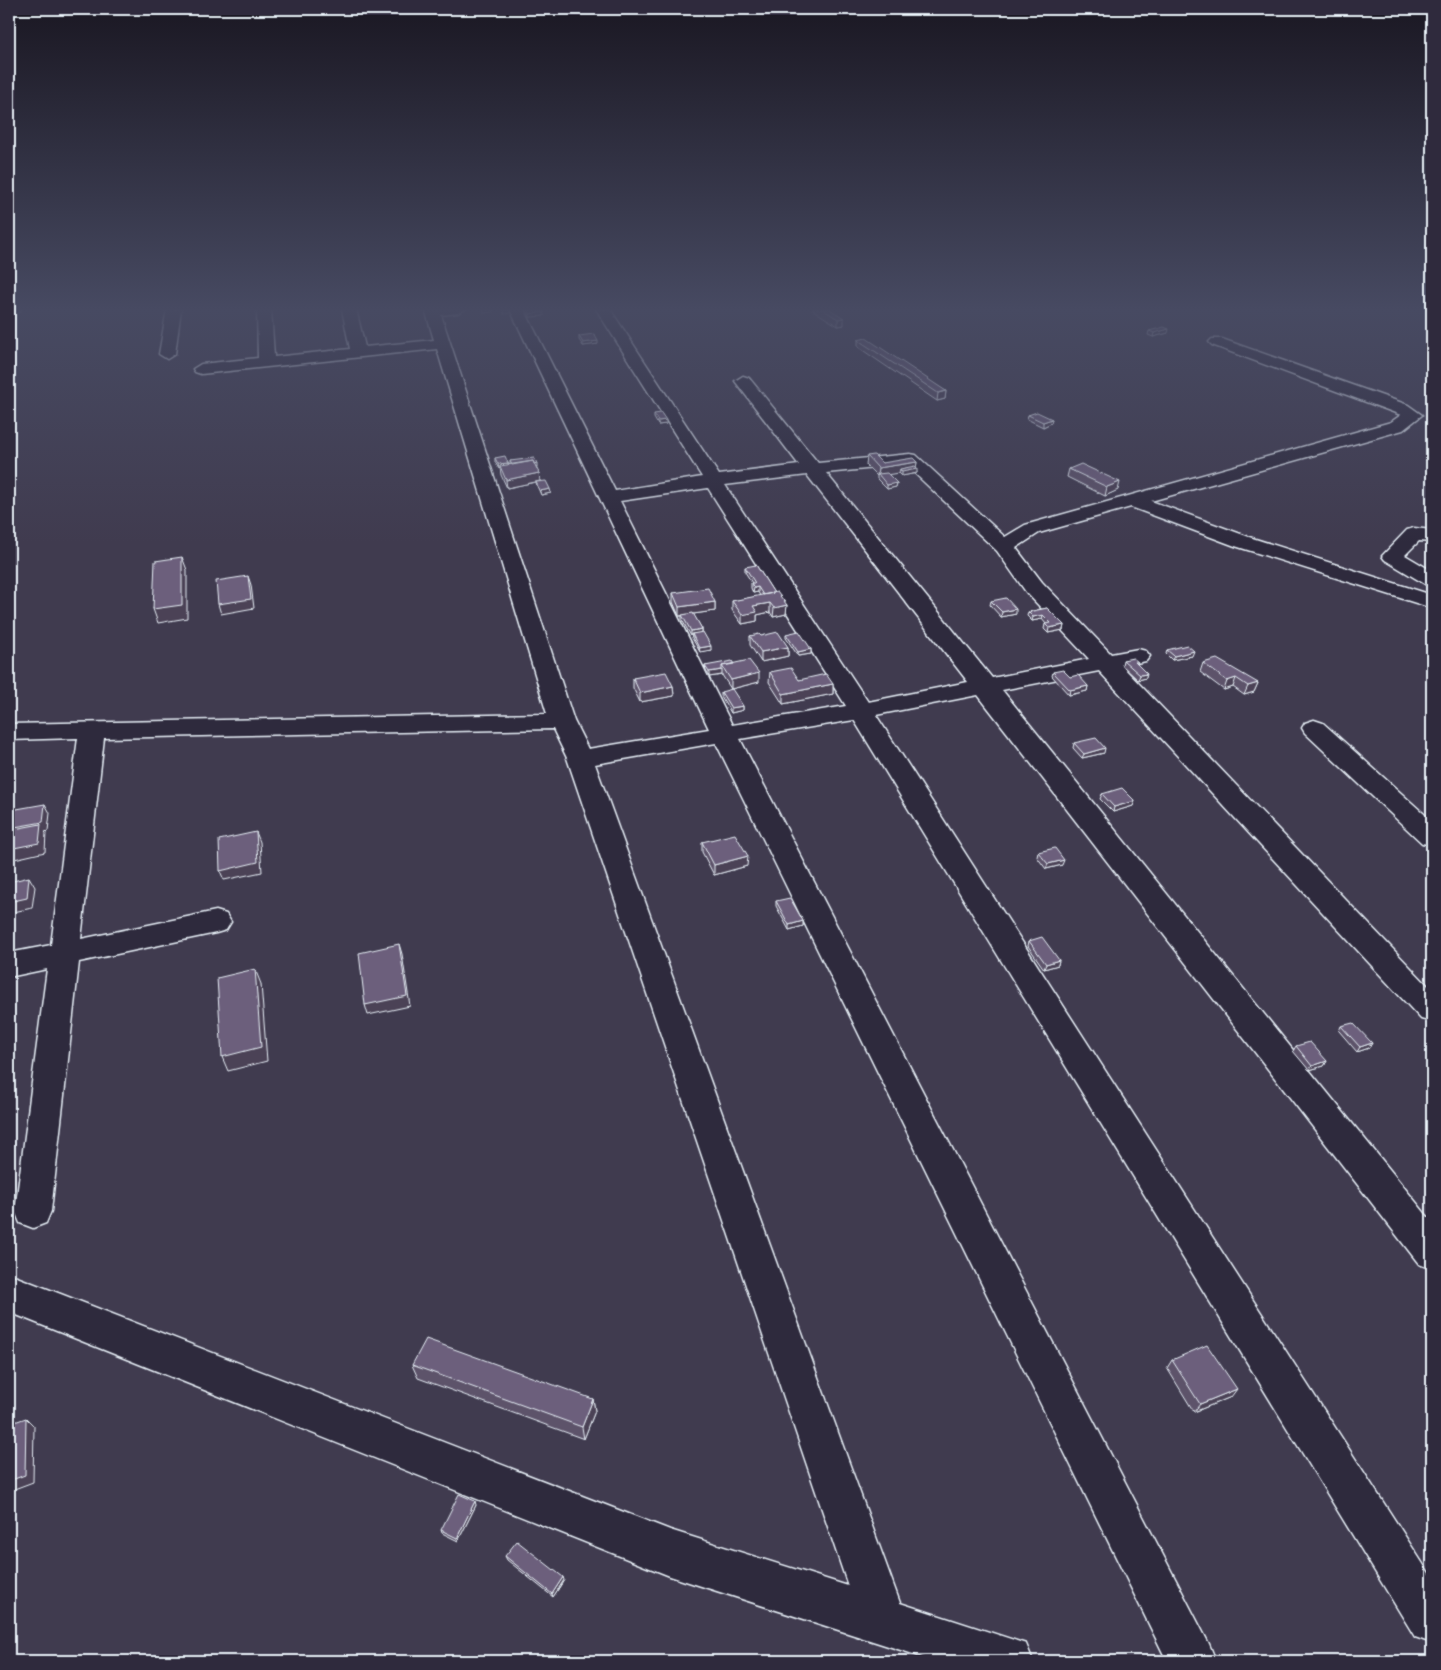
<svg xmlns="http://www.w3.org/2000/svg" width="1441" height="1670" font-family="'Architects Daughter',sans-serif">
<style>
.built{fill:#413a50}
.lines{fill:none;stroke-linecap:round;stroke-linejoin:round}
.minor-casing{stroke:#e8f1f8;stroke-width:3}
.minor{fill:#2f2a3d;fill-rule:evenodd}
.wall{fill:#5d526a;stroke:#e8f1f8}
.shaded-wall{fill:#4c4256;stroke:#e8f1f8}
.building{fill:#6c5f7b;stroke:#e8f1f8}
</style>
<rect width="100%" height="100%" fill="#2f2a3d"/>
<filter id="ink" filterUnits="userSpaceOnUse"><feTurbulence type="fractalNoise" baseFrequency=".02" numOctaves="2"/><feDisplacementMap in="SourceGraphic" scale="10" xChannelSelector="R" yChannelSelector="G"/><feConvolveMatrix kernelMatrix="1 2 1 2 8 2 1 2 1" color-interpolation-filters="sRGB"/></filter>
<g filter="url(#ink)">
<path class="built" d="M 9,309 L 1432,309 L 1432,1661 L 9,1661 Z"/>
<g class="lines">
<g class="minor-casing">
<path id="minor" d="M 9,309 L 21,309 L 19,312 L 9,313 Z
M 167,309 L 181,309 L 175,354 L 167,359 L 159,354 Z
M 257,309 L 271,309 L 274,357 L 350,349 L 342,309 L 356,309 L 365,347 L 434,340 L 425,309 L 465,309 L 458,313 L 441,315 L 574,721 L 588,749 L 709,729 L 510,309 L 524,309 L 615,491 L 702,477 L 596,309 L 610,309 L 719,475 L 799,465 L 735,381 L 743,376 L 749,378 L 818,463 L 910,454 L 916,455 L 1005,537 L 1025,525 L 1391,422 L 1401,415 L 1212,345 L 1209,342 L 1212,339 L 1222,339 L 1408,405 L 1422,415 L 1403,430 L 1151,501 L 1249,537 L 1432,595 L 1432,608 L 1235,546 L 1131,507 L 1039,533 L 1016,548 L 1042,582 L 1111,654 L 1138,649 L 1146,651 L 1150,656 L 1146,661 L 1122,666 L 1432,990 L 1432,1022 L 1421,1019 L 1099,671 L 1002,690 L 1432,1222 L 1432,1269 L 1419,1264 L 978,695 L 876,715 L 1432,1578 L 1432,1643 L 1415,1637 L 854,720 L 740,739 L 1209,1644 L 1216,1661 L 1167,1661 L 716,743 L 595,764 L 900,1603 L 1026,1644 L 1033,1661 L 935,1661 L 670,1576 L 9,1312 L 9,1274 L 670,1530 L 848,1586 L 567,758 L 553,729 L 104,738 L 81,939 L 216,911 L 226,914 L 231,922 L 226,930 L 216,933 L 79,962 L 51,1211 L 46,1223 L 33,1228 L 20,1223 L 15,1211 L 47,969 L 9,977 L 9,953 L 51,945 L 78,738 L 9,740 L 9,724 L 547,714 L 437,349 L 201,374 L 195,372 L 193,369 L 201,364 L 258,358 ZM 906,465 L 997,551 L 1026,592 L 1089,659 L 992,678 L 826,473 ZM 807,475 L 968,682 L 868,702 L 725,485 ZM 708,488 L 846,706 L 732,725 L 620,501 Z
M 1414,528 L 1432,530 L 1432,542 L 1419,541 L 1405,555 L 1432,571 L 1432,586 L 1425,584 L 1385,560 L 1382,556 L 1407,530 Z
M 1314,720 L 1323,723 L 1432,821 L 1432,845 L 1422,843 L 1305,733 L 1302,728 L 1305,723 Z"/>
</g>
<use href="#minor" class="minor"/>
</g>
<path class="wall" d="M 526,309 L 544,316 L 530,317 L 527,312 Z
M 811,309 L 830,309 L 844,325 L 838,326 Z
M 1149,331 L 1168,333 L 1153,337 L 1148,335 Z
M 579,336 L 598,344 L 583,346 L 579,340 Z
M 858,340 L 946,391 L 945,399 L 937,401 L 858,347 Z
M 654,414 L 666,424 L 658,425 L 654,418 Z
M 1028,415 L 1052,419 L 1051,423 L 1043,427 L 1027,419 Z
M 867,456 L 882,463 L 917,462 L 916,468 L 917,473 L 902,476 L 899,473 L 888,474 L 897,483 L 896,487 L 887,489 L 877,479 L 877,476 L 866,465 Z
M 495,458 L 508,463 L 509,465 L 510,465 L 510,461 L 537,463 L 537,468 L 536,468 L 539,473 L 540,481 L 507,488 L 501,475 L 500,468 L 499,469 L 495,462 Z
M 1069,469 L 1118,490 L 1105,496 L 1067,477 Z
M 536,482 L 551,493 L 541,495 L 537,486 Z
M 745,567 L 787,605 L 786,614 L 773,617 L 770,612 L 757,615 L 757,621 L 742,624 L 732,610 L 732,601 L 760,596 L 758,592 L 753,593 L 751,588 L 751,583 L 752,583 L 745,572 Z
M 673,593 L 715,602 L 715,611 L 693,614 L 702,629 L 702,632 L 711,650 L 700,652 L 692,638 L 692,636 L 691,636 L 682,620 L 682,616 L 679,616 L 673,602 Z
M 991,601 L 1016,614 L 1001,617 L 990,605 Z
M 1047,608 L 1064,625 L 1063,630 L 1048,633 L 1044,629 L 1045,624 L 1046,624 L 1042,619 L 1032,621 L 1027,616 L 1028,612 Z
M 786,634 L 811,649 L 811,654 L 798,656 L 786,638 Z
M 750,636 L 761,636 L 788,647 L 788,656 L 761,662 L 750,645 Z
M 1167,650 L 1192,656 L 1172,660 L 1166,654 Z
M 1123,660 L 1138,662 L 1137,664 L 1146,678 L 1138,680 L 1122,665 Z
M 1203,663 L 1258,683 L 1254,692 L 1244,695 L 1233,687 L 1224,690 L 1200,672 Z
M 734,664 L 759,682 L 731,689 L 722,675 L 709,677 L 706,671 L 705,666 Z
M 770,672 L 799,680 L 833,684 L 833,694 L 783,704 L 769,682 Z
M 1053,672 L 1088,686 L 1087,691 L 1069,695 L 1052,676 Z
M 633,678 L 673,686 L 674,696 L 640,702 L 633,688 Z
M 721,692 L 743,706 L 743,710 L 731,713 L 721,696 Z
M 1074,743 L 1104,753 L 1082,758 L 1073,748 Z
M 1102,794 L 1135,801 L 1133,806 L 1113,812 L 1100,799 Z
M 702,842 L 747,866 L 714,875 L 702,852 Z
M 1038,852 L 1062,865 L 1046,869 L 1037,857 Z
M 776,901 L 803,921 L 803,926 L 789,930 L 776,906 Z
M 1029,941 L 1059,960 L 1058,965 L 1044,969 L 1028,946 Z
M 1341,1026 L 1372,1043 L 1369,1048 L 1357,1052 L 1339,1031 Z
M 1296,1046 L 1327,1061 L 1324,1066 L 1309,1070 L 1293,1051 Z
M 1172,1360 L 1231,1397 L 1194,1412 L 1167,1368 Z
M 412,1365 L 593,1399 L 595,1411 L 584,1439 L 418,1378 Z
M 476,1505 L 458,1541 L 442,1533 L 441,1530 Z
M 505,1556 L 564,1580 L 553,1597 L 507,1560 Z"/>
<path class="shaded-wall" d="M 483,309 L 493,309 L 493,312 L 484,313 Z
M 503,310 L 509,310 L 510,313 L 504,314 Z
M 544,312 L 544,316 L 530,317 L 530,314 Z
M 844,318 L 844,325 L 838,326 L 838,319 Z
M 1169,329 L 1168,333 L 1153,337 L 1154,333 Z
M 598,341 L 598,344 L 583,346 L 583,343 Z
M 946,391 L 945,399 L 937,401 L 938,393 Z
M 1052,419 L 1051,423 L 1043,427 L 1043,422 Z
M 666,420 L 666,424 L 658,425 L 658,421 Z
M 917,462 L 916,469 L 917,469 L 917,473 L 902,476 L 902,472 L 900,469 L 899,473 L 879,476 L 878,474 L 877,476 L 878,468 Z
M 508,463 L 509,467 L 500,466 L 500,468 L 499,469 L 498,464 Z
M 539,473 L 540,481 L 507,488 L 506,480 Z
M 1120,482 L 1118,490 L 1105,496 L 1107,487 Z
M 897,483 L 896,487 L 887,489 L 887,485 Z
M 550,489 L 551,493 L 541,495 L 540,491 Z
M 182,557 L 187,570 L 187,618 L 158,623 L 153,609 Z
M 248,576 L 251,585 L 254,608 L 221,614 L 218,604 Z
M 758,587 L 758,592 L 753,593 L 754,588 Z
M 715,602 L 715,611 L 679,616 L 679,607 Z
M 770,603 L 770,612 L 757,615 L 757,621 L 742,624 L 742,615 L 753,606 Z
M 787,605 L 786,614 L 773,617 L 774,608 Z
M 1016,609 L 1016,614 L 1001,617 L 1002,612 Z
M 1043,615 L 1042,619 L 1032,621 L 1033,617 Z
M 1064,625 L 1063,630 L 1048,633 L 1049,628 Z
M 702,629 L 702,634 L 692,634 L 692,636 L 691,636 L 691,631 Z
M 711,646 L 711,650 L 700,652 L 699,648 Z
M 788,647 L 788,656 L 761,662 L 761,652 Z
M 811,649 L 811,654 L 798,656 L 798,652 Z
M 1194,651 L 1192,656 L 1172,660 L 1174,656 Z
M 722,670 L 722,675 L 709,677 L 709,672 Z
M 759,673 L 759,682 L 731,689 L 731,680 Z
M 1147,674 L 1146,678 L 1138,680 L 1140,675 Z
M 1236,678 L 1233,687 L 1224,690 L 1227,681 Z
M 1258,683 L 1254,692 L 1244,695 L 1248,686 Z
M 833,684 L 833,694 L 783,704 L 783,694 Z
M 673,686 L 674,696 L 640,702 L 640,693 Z
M 1088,686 L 1087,691 L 1069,695 L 1070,690 Z
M 743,706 L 743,710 L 731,713 L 731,708 Z
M 1105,748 L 1104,753 L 1082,758 L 1084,754 Z
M 1135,801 L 1133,806 L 1113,812 L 1114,807 Z
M 45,804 L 50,813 L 48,831 L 45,832 L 46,833 L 45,852 L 10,860 L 9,858 L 9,849 L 14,838 L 9,828 Z
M 256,832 L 260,842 L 262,872 L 224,880 L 220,871 Z
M 748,856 L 747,866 L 714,875 L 714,865 Z
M 1064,860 L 1062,865 L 1046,869 L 1048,864 Z
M 29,877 L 35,887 L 32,908 L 9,913 L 9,902 Z
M 803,921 L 803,926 L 789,930 L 789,925 Z
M 399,944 L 402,954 L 410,1006 L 368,1015 L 365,1005 Z
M 1059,960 L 1058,965 L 1044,969 L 1046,964 Z
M 255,969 L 261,984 L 267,1061 L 228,1071 L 222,1057 Z
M 1372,1043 L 1369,1048 L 1357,1052 L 1360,1047 Z
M 1327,1061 L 1324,1066 L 1309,1070 L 1312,1066 Z
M 1237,1389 L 1231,1397 L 1194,1412 L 1200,1404 Z
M 593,1399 L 595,1411 L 584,1439 L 582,1427 Z
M 26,1418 L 34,1426 L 33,1482 L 9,1491 L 9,1481 Z
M 475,1501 L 476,1505 L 458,1541 L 457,1538 Z
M 563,1577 L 564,1580 L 553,1597 L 552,1594 Z"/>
<path class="building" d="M 527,309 L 542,309 L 544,312 L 530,314 Z
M 822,309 L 830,309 L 844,318 L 838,319 Z
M 1164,327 L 1169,329 L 1154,333 L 1149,331 Z
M 594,334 L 598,341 L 583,343 L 579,336 Z
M 866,338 L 946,391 L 938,393 L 858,340 Z
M 1037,412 L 1052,419 L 1043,422 L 1028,415 Z
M 661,413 L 666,420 L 658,421 L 654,414 Z
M 874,455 L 882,463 L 913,458 L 917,462 L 878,468 L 867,456 Z
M 505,456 L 508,463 L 498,464 L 495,458 Z
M 534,458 L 537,463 L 534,464 L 533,461 L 512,465 L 510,461 Z
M 533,461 L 539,473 L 506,480 L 500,466 Z
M 1081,464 L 1120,482 L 1107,487 L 1069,469 Z
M 915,466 L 917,469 L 902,472 L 900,469 Z
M 887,473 L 897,483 L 887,485 L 878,474 Z
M 546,481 L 550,489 L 540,491 L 536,482 Z
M 182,557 L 182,605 L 153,609 L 155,561 Z
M 756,565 L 774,593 L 763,595 L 758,587 L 754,588 L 751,583 L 755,583 L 745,567 Z
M 248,576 L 251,599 L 218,604 L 216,581 Z
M 708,588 L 715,602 L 679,607 L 673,593 Z
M 777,592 L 787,605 L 774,608 L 770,603 L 753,606 L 757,612 L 742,615 L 732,601 Z
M 1006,598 L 1016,609 L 1002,612 L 991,601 Z
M 1047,608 L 1064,625 L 1049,628 L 1045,624 L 1051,623 L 1043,615 L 1033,617 L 1028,612 Z
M 693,613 L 702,629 L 691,631 L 682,615 Z
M 799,631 L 811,649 L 798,652 L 786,634 Z
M 703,632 L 711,646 L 699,648 L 692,634 Z
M 778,632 L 788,647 L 761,652 L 750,636 L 759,634 L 761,636 Z
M 1187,645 L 1194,651 L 1174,656 L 1167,650 Z
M 1133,658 L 1138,662 L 1135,662 L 1147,674 L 1140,675 L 1123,660 Z
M 1217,659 L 1258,683 L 1248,686 L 1236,678 L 1227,681 L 1203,663 Z
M 749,660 L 759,673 L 731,680 L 722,666 Z
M 732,661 L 734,664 L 722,666 L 722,670 L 709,672 L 705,666 Z
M 791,668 L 799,680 L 826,674 L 833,684 L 783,694 L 770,672 Z
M 1063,670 L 1070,677 L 1078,675 L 1088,686 L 1070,690 L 1053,672 Z
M 666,672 L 673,686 L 640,693 L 633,678 Z
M 732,689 L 743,706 L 731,708 L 721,692 Z
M 1096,738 L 1105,748 L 1084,754 L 1074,743 Z
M 1122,788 L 1135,801 L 1114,807 L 1102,794 Z
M 45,804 L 43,822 L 9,828 L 11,810 Z
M 41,824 L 39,843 L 9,849 L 9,830 Z
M 256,832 L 258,862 L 220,871 L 219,840 Z
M 735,834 L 748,856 L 714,865 L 702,842 Z
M 1055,848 L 1064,860 L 1048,864 L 1038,852 Z
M 29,877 L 27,898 L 9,902 L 9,882 Z
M 790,898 L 803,921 L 789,925 L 776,901 Z
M 1042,937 L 1059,960 L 1046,964 L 1029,941 Z
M 399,944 L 407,996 L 365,1005 L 359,953 Z
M 255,969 L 261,1047 L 222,1057 L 217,978 Z
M 1353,1023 L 1372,1043 L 1360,1047 L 1341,1026 Z
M 1310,1042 L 1327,1061 L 1312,1066 L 1296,1046 Z
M 426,1339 L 593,1399 L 582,1427 L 412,1365 Z
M 1207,1345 L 1237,1389 L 1200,1404 L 1172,1360 Z
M 26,1418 L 25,1475 L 9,1481 L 9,1424 Z
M 459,1494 L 475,1501 L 457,1538 L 441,1530 Z
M 517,1541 L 563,1577 L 552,1594 L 505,1556 Z"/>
</g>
<linearGradient id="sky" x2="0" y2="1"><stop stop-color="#1a1722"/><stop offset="0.57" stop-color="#474a62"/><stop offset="1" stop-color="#474a62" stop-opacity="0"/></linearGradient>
<rect width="1441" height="543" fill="url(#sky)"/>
<rect width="1441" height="1670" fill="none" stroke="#2f2a3d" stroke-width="30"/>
<rect x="15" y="15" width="1411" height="1640" fill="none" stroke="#e8f1f8" stroke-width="2" filter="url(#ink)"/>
</svg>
